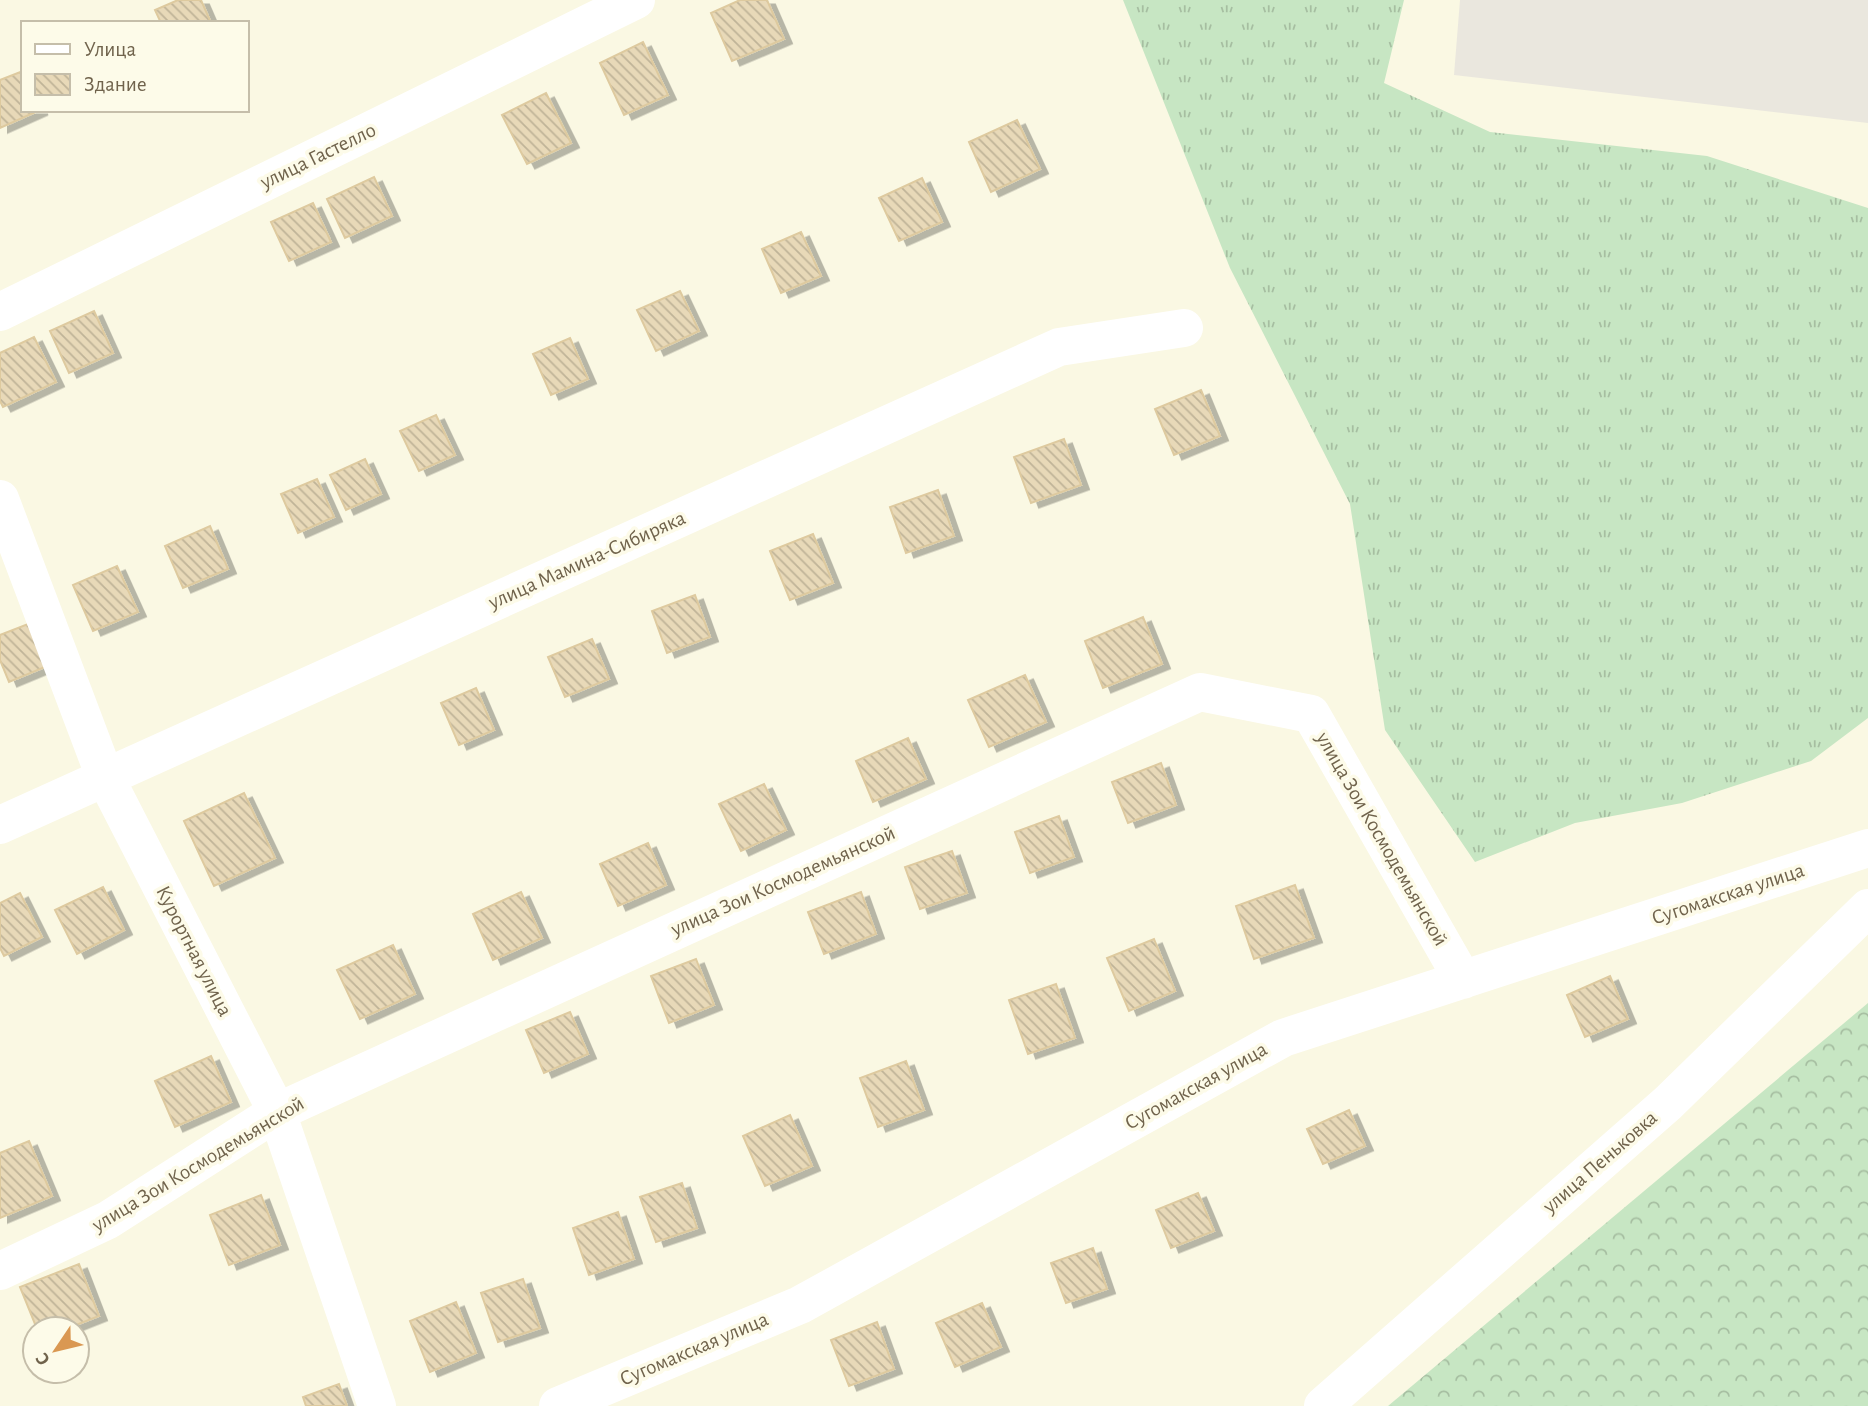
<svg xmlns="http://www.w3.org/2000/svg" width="1868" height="1406" font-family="'Alegreya Sans',sans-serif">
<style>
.industrial{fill:#eae7de}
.grass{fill:url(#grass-tufts)}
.forest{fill:url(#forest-crowns)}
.building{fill:url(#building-back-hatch);stroke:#deca9f;stroke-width:2;filter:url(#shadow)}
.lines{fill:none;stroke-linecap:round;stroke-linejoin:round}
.minor{stroke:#fff;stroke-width:38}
.labels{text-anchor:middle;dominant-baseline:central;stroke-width:7;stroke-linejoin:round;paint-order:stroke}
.street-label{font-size:21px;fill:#70634c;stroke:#fdfbe9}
</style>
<defs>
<pattern id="grass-tufts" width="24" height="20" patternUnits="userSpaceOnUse" patternTransform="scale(1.75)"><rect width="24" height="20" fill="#c7e6c3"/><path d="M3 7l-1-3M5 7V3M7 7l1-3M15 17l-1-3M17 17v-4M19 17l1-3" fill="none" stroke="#a6bea1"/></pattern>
<pattern id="forest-crowns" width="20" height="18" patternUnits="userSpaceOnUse" patternTransform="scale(1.75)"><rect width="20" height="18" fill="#c7e6c3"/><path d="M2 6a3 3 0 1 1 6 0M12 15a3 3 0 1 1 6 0" fill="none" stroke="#a6bea1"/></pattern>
<pattern id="building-back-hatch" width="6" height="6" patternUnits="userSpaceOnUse" patternTransform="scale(1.75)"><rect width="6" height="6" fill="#e8d9b8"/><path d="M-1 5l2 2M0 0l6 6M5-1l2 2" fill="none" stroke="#c0b498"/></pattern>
<filter id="shadow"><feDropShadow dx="8" dy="4.5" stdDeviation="0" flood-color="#0004"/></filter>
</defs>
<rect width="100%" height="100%" fill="#faf8e3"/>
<path class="industrial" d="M 1460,0 L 1868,0 L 1868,123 L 1454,75 Z"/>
<path class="grass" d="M 1123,0 L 1404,0 L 1384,83 L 1490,132 L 1707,156 L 1868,208 L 1868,718 L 1811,761 L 1682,803 L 1575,823 L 1475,862 L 1385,730 L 1350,504 L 1230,268 Z"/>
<path class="forest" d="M 1868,1003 L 1868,1406 L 1388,1406 Z"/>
<path class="building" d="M 178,0 L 201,0 L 211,23 L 161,23 L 155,10 Z
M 740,0 L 767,0 L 784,39 L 732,61 L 711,13 Z
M 643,42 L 668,95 L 624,115 L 600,63 Z
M 23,71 L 23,110 L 40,110 L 0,128 L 0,80 Z
M 546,93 L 571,143 L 527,164 L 502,115 Z
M 1017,120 L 1040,169 L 991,192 L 969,142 Z
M 374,177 L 392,216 L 345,238 L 327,199 Z
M 922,178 L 942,222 L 899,241 L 879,198 Z
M 313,203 L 331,242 L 289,261 L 271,222 Z
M 801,232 L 821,276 L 781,293 L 762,249 Z
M 680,291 L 699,331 L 656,351 L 637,310 Z
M 94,311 L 113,353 L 69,373 L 50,331 Z
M 34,337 L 56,382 L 3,407 L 0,401 L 0,353 Z
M 570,338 L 588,379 L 551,395 L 533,354 Z
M 1201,390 L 1220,436 L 1174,455 L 1155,409 Z
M 436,415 L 455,455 L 419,471 L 400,431 Z
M 1064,439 L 1081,485 L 1031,503 L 1014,457 Z
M 365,459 L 381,494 L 346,510 L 330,475 Z
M 317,479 L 334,517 L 298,533 L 281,494 Z
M 938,490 L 954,536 L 906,553 L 890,507 Z
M 210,526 L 228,569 L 183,588 L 165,546 Z
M 813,534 L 833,583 L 790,600 L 770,551 Z
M 117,566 L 138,612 L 93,631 L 73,585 Z
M 695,595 L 710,637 L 667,653 L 652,611 Z
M 1143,617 L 1162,664 L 1103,688 L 1085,641 Z
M 28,624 L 45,667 L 9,682 L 0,660 L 0,635 Z
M 592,639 L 609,679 L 565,697 L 548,657 Z
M 1025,675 L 1046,722 L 989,747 L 968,700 Z
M 476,688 L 494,730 L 459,745 L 441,703 Z
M 908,738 L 926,779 L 873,802 L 856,761 Z
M 1161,763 L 1176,805 L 1128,823 L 1112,782 Z
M 764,784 L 786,830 L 741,851 L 719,804 Z
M 244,793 L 275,858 L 214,886 L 184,821 Z
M 1059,816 L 1074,857 L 1030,873 L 1015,832 Z
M 648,843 L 666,885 L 618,906 L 600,864 Z
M 952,851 L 967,893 L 920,909 L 905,867 Z
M 1295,885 L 1314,938 L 1254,959 L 1236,906 Z
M 103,887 L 124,930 L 77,954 L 55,910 Z
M 521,892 L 542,938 L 493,960 L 473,914 Z
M 861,892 L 876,934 L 824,954 L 808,912 Z
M 20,893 L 42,937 L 4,956 L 0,948 L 0,903 Z
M 1154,939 L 1175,991 L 1129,1011 L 1107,958 Z
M 393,945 L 415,994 L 360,1019 L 337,970 Z
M 696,959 L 714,1005 L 669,1023 L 651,976 Z
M 1610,976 L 1628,1019 L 1585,1037 L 1567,995 Z
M 1056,984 L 1075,1038 L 1028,1054 L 1009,1000 Z
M 570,1012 L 588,1054 L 544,1073 L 526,1030 Z
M 211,1056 L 231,1102 L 175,1127 L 155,1081 Z
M 906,1061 L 924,1110 L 878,1127 L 860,1078 Z
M 1349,1110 L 1365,1146 L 1323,1164 L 1307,1129 Z
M 790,1115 L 812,1166 L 765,1186 L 743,1136 Z
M 29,1141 L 52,1196 L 0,1218 L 0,1153 Z
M 682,1183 L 697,1228 L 656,1242 L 640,1197 Z
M 1198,1193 L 1214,1231 L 1171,1248 L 1156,1210 Z
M 261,1195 L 280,1245 L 229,1265 L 210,1215 Z
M 618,1212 L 634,1259 L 589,1275 L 573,1228 Z
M 1093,1248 L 1107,1289 L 1066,1303 L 1051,1263 Z
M 79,1264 L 99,1316 L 66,1329 L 37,1329 L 20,1287 Z
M 523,1279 L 540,1328 L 498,1342 L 481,1293 Z
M 456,1302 L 476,1353 L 430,1372 L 410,1321 Z
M 982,1303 L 1001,1347 L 955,1367 L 936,1323 Z
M 877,1322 L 894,1369 L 849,1386 L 831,1340 Z
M 339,1384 L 347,1406 L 306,1406 L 303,1397 Z"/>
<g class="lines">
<path class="minor" d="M 0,312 L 636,0
M 0,499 L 105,777 L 277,1112 L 377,1406
M 0,825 L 1059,347 L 1184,328
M 0,1271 L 108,1220 L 277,1112 L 1200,692 L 1311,714 L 1463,980
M 558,1406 L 800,1305 L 1283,1038 L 1868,848
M 1323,1406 L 1668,1103 L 1868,908"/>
</g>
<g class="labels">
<g class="street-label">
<text transform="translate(318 156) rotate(-26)">улица Гастелло</text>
<text transform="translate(587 560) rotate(-24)">улица Мамина-Сибиряка</text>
<text transform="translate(1382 839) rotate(60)">улица Зои Космодемьянской</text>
<text transform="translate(783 881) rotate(-24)">улица Зои Космодемьянской</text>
<text transform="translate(1728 894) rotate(-18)">Сугомакская улица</text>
<text transform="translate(194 951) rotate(63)">Курортная улица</text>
<text transform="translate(1196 1086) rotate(-29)">Сугомакская улица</text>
<text transform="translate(1600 1162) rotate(-41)">улица Пеньковка</text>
<text transform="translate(198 1164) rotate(-31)">улица Зои Космодемьянской</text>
<text transform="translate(694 1349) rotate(-23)">Сугомакская улица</text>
</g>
</g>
<rect x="21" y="21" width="228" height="91" fill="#fdfbe9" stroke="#c5beaa" stroke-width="2"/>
<rect x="35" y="44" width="35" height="10" fill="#ffffff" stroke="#c5beaa" stroke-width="2"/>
<text x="84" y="56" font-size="21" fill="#70634c">Улица</text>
<rect x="35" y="74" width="35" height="21" fill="url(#building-back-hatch)" stroke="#c5beaa" stroke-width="2"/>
<text x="84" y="91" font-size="21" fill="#70634c">Здание</text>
<g transform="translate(56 1350) rotate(235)"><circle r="33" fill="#fdfbe9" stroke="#c5beaa" stroke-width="2"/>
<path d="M0-5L12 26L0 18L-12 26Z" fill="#da9852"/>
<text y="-10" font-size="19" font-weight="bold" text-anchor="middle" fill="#70634c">С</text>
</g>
</svg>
